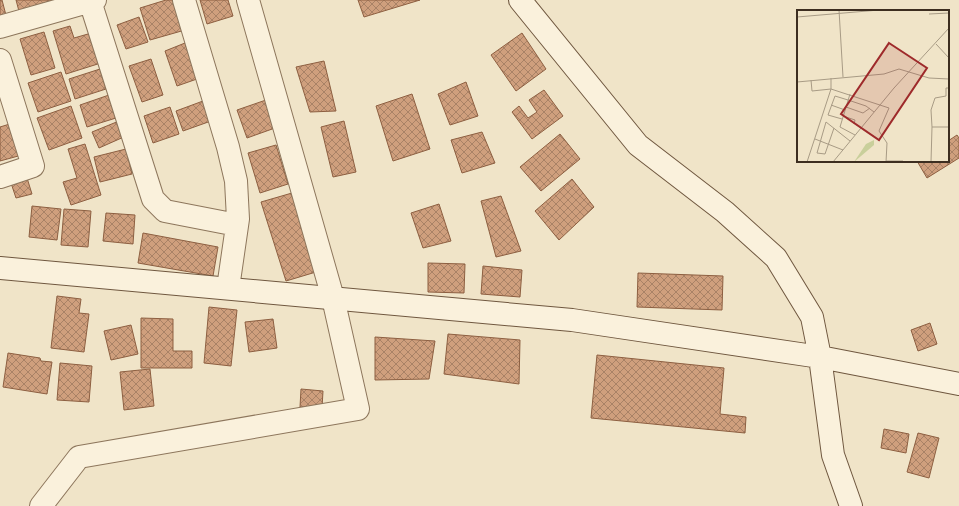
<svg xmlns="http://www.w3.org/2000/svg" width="959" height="506" font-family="Bitter,serif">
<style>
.building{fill:url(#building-cross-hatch);stroke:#8d5f41}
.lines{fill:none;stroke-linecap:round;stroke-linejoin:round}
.street-casing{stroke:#8d765c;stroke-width:24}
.secondary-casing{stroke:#6f573f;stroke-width:24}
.street{stroke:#faf1dc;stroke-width:22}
.secondary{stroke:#faf1dc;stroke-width:22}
.inset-road{fill:none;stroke:#a89b85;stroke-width:1}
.view{fill:#9e2a2b;fill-opacity:0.15;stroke:#9e2a2b;stroke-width:2}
.inset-edge{fill:none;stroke:#3d2e20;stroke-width:2}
</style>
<defs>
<pattern id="building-cross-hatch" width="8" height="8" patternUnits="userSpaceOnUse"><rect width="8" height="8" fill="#cf9f7d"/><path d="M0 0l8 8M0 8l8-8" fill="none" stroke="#a98266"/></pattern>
</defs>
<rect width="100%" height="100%" fill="#f0e4c8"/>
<path class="building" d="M 0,0 L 2,0 L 7,19 L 0,21 Z
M 16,0 L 52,0 L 53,7 L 20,15 Z
M 166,0 L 175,0 L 185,30 L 150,40 L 140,8 Z
M 200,0 L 228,0 L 233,16 L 207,24 Z
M 358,0 L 420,0 L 364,17 Z
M 139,17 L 148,42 L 126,49 L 117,25 Z
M 70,26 L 74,38 L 95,32 L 104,62 L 66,74 L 53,31 Z
M 44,32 L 55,68 L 31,75 L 20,39 Z
M 522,33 L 546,69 L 516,91 L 491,55 Z
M 185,43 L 197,79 L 177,86 L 165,51 Z
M 151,59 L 163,95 L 142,102 L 129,66 Z
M 324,61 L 336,111 L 310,112 L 296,67 Z
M 100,69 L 106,89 L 75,99 L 69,79 Z
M 61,72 L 71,101 L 38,112 L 28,83 Z
M 466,82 L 478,116 L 450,125 L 438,94 Z
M 544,90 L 563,116 L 532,139 L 512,112 L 519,106 L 528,118 L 537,112 L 529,100 Z
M 412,94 L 430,149 L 393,161 L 376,106 Z
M 109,95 L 116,118 L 87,127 L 80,105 Z
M 266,100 L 275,128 L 247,138 L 237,110 Z
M 203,101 L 211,121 L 183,131 L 176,111 Z
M 71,106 L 82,138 L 49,150 L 37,118 Z
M 170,107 L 179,134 L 153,143 L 144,116 Z
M 119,121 L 126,136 L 99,148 L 92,132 Z
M 344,121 L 356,172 L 333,177 L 321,127 Z
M 13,123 L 22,155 L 0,161 L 0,127 Z
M 482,132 L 495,163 L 462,173 L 451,140 Z
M 560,134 L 580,159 L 541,191 L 520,167 Z
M 957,135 L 959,138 L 959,158 L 927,178 L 917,161 L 948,161 L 948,141 Z
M 85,144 L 101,195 L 71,205 L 63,182 L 77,178 L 68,149 Z
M 276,145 L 288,184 L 260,193 L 248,153 Z
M 126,149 L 132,174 L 100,182 L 94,157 Z
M 27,178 L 32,194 L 16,198 L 11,183 Z
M 572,179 L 594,207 L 559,240 L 535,211 Z
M 292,193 L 316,272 L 286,281 L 261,202 Z
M 501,196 L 521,251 L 496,257 L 481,201 Z
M 439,204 L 451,241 L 423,248 L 411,213 Z
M 32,206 L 61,209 L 57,240 L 29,237 Z
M 64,209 L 91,211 L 88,247 L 61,245 Z
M 106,213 L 135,215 L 133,244 L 103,241 Z
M 143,233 L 218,247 L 213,276 L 138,263 Z
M 428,263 L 465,264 L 464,293 L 428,292 Z
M 483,266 L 522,270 L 520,297 L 481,294 Z
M 638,273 L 723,276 L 722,310 L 637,307 Z
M 57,296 L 81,299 L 79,313 L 89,314 L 84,352 L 51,348 Z
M 209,307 L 237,310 L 231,366 L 204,363 Z
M 141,318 L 173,319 L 173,351 L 192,351 L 192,368 L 141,368 Z
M 273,319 L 277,348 L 249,352 L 245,322 Z
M 930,323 L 937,344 L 918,351 L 911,330 Z
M 131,325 L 138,354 L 111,360 L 104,331 Z
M 448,334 L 520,340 L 519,384 L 444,374 Z
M 375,337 L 435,341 L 429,379 L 375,380 Z
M 8,353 L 40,358 L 41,361 L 52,362 L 47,394 L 3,387 Z
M 597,355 L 724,368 L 720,414 L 746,417 L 745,433 L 591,418 Z
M 60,363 L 92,366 L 89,402 L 57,400 Z
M 150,369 L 154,406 L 124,410 L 120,372 Z
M 301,389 L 323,391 L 322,408 L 300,407 Z
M 884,429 L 909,434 L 906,453 L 881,448 Z
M 918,433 L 939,438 L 929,478 L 907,472 Z"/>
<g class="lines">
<g class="street-casing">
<path id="street" d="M 184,0 L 228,147 L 236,181 L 238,219 L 228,288
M 90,1 L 153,199 L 165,211 L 237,225
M 0,27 L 95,0
M 0,60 L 33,166 L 0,177
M 41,506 L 79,457 L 358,409 L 333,298 L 248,0"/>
</g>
<g class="secondary-casing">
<path id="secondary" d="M 520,0 L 638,145 L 725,212 L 776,258 L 812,317 L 820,357 L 833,455 L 851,506
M 0,268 L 572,320 L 820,357 L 959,384"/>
</g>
<use href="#street" class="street"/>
<use href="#secondary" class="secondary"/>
</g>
<g transform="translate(797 10)">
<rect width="152" height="152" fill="#f0e4c8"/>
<path d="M 77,130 L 77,135 L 57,152 L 69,134 Z" fill="#c9cf9b"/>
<path class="inset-road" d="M 42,0 L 46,67M 132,4 L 152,3M 0,7 L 82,0M 139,34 L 152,48M 14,70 L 15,81 L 34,79 L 92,98 L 82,121 L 90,133 L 89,152M 0,72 L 87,64 L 102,59 L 132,68 L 152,69M 152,78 L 149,78 L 149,86 L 138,88 L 134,100 L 135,117 L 152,117M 53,84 L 43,117 L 58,125M 51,90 L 69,96 L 77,102M 34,95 L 48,100M 49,97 L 66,103 L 73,98M 46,106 L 58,110 L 57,114M 45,109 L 31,105 L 38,86 L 51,90M 37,118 L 28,144 L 20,143 L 29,112 L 53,131M 18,129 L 46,140M 89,151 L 106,151M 10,152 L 34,79 L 34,68M 36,152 L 97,78 L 152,18M 134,152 L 135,117"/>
<path class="view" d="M 92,33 L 130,58 L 82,130 L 44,104 Z"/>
<rect width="152" height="152" class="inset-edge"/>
</g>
</svg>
